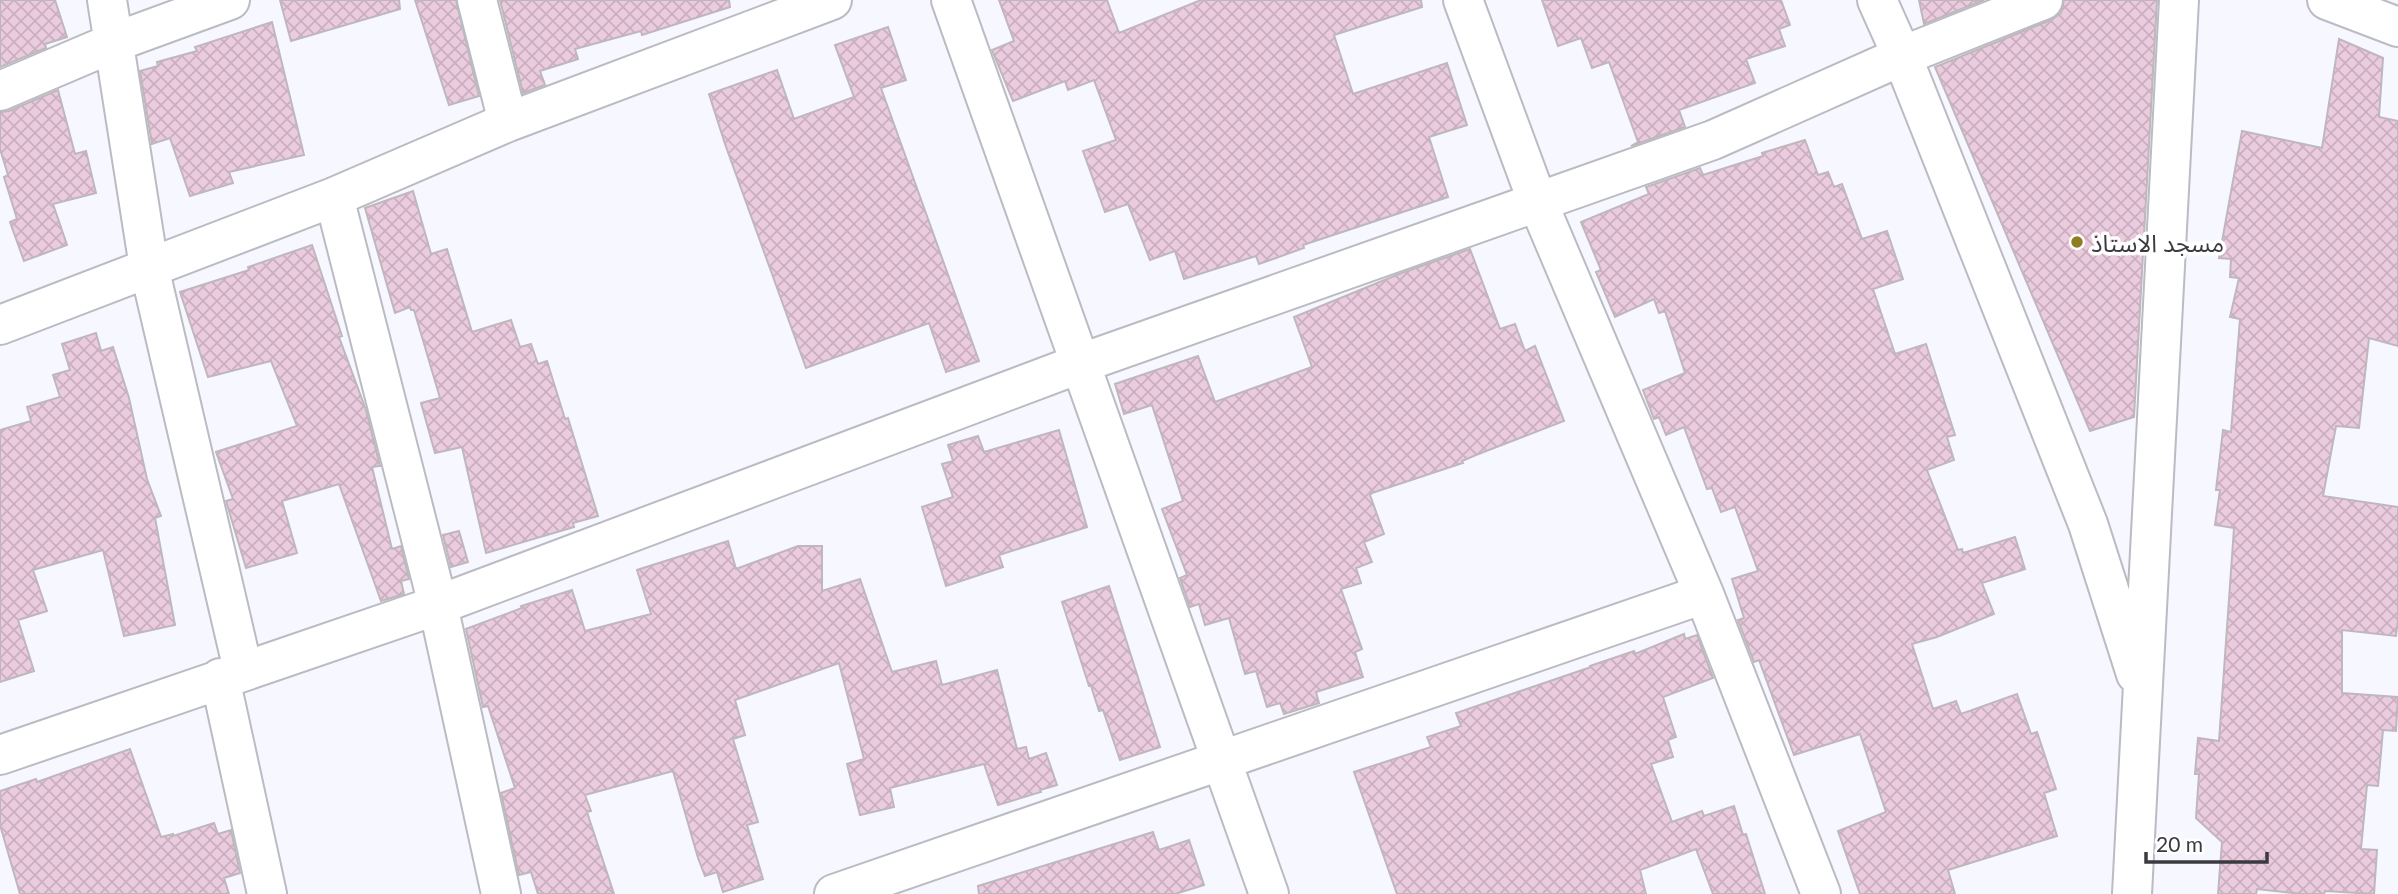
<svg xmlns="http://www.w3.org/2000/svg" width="2398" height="894" font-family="Lato,'Noto Sans Arabic',sans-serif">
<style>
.building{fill:url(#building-cross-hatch);stroke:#bfb7bc;stroke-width:2}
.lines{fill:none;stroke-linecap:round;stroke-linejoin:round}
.minor-casing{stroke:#babbc3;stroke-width:42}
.minor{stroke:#fff;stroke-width:38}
.poi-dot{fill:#917c22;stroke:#fff;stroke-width:2.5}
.labels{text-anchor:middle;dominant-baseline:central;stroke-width:7;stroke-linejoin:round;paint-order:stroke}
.poi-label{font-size:24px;fill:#3b3b3f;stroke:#fff;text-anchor:start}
</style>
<defs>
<pattern id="building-cross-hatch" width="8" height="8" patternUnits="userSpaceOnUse" patternTransform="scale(1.75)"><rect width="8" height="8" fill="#ebcbde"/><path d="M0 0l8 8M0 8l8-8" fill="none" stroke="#caafc0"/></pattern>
</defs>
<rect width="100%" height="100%" fill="#f7f8ff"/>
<path class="building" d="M 0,0 L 55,0 L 67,37 L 45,44 L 46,48 L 0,67 Z
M 280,0 L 399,0 L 400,9 L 291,41 Z
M 415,0 L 456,0 L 479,96 L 449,105 Z
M 500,0 L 729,0 L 730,7 L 642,35 L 641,31 L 575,49 L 578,59 L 540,71 L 545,85 L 523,93 Z
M 999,0 L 1107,0 L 1119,33 L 1201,0 L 1421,0 L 1422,7 L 1334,35 L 1353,94 L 1447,63 L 1467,125 L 1429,137 L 1448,197 L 1303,245 L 1304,248 L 1259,264 L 1256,256 L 1184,279 L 1175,251 L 1150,260 L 1128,204 L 1105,212 L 1083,151 L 1116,140 L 1094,80 L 1068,90 L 1065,81 L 1013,101 L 992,50 L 1014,41 Z
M 1542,0 L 1781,0 L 1790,25 L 1779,29 L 1785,46 L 1746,59 L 1755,83 L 1679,110 L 1685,127 L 1631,146 L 1638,142 L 1609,62 L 1592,68 L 1581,38 L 1558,46 Z
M 1919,0 L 1984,0 L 1924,24 Z
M 2064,0 L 2157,0 L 2134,417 L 2090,431 L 1935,67 L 2051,20 L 2061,13 Z
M 272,22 L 304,155 L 229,172 L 233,183 L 190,196 L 170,138 L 152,144 L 140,71 L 158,66 L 157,62 L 197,51 L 195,47 Z
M 888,27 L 906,80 L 881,88 L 979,361 L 946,372 L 929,323 L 806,368 L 725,144 L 709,94 L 777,70 L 794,119 L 854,97 L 835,45 Z
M 2339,39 L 2383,58 L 2379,117 L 2398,121 L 2398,346 L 2369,338 L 2359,428 L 2336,426 L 2323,496 L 2398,507 L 2398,620 L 2396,636 L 2342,630 L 2342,693 L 2398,697 L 2396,731 L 2383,730 L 2378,786 L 2367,785 L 2361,849 L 2377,850 L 2374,894 L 2325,891 L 2324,894 L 2302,894 L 2257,889 L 2256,894 L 2218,894 L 2222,842 L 2196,818 L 2199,774 L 2195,774 L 2198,738 L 2219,741 L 2234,528 L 2215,525 L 2220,490 L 2216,490 L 2223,430 L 2231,432 L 2240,319 L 2230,317 L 2239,278 L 2230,277 L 2231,259 L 2219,258 L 2242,131 L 2322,148 Z
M 58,90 L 75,154 L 86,151 L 96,193 L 53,204 L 67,245 L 24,261 L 10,222 L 17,219 L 4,177 L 8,175 L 0,149 L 0,112 L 9,111 Z
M 1805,140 L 1818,175 L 1828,172 L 1834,187 L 1842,184 L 1862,239 L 1887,231 L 1903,279 L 1873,289 L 1895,354 L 1926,344 L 1955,435 L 1947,437 L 1954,460 L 1927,470 L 1958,550 L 1962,549 L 1963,553 L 2015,537 L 2025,569 L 1982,583 L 1994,614 L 1937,637 L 1912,644 L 1933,709 L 1956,701 L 1961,714 L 2017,694 L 2031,734 L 2037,732 L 2056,789 L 2044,793 L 2057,836 L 1948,870 L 1955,894 L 1860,894 L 1838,831 L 1886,812 L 1860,734 L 1794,755 L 1759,660 L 1754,662 L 1738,620 L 1744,618 L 1732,579 L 1758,571 L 1735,507 L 1721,512 L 1712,488 L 1707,489 L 1684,427 L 1666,435 L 1659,417 L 1654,419 L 1643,390 L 1685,373 L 1665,311 L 1659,313 L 1654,299 L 1615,317 L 1596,272 L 1601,270 L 1581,222 L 1649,194 L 1646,187 L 1700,168 L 1703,175 L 1763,156 L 1762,153 Z
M 413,191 L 431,254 L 447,249 L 472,332 L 511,320 L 520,347 L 531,344 L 538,364 L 547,361 L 565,419 L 568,418 L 598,516 L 573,523 L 574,527 L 486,553 L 462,447 L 435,453 L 421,403 L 440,398 L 414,310 L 411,310 L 410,307 L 395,313 L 365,208 Z
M 312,245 L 342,336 L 339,337 L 366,410 L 380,466 L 372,467 L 392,549 L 401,546 L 409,579 L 401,581 L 404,594 L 381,601 L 339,484 L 282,501 L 297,553 L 246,568 L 226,501 L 233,499 L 216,452 L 297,426 L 271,361 L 208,377 L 180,292 L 249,270 L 248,267 Z
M 1470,249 L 1500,329 L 1515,324 L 1525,351 L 1535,346 L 1564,421 L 1476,455 L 1462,461 L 1463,463 L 1372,493 L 1370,495 L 1384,534 L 1364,542 L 1372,562 L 1356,568 L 1361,583 L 1341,589 L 1362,649 L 1355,652 L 1363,677 L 1316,692 L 1319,703 L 1284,714 L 1280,703 L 1267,707 L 1256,671 L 1245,674 L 1229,618 L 1205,625 L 1199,604 L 1190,607 L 1180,578 L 1187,575 L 1162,509 L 1183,501 L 1152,405 L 1124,414 L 1115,384 L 1198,356 L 1215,402 L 1312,367 L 1294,317 L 1399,274 Z
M 96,333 L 101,351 L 113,347 L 129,398 L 147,479 L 161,516 L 155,518 L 175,625 L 124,636 L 103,550 L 33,570 L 47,611 L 18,620 L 34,671 L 0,682 L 0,430 L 31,421 L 27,407 L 60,397 L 53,375 L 70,370 L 62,344 Z
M 1059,430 L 1087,527 L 999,555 L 1003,567 L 946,586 L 922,507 L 953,497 L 942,464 L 953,461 L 948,445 L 978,436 L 984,452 Z
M 459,531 L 468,562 L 451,567 L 443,535 Z
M 728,541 L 736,569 L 798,546 L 822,546 L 822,591 L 860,579 L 892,672 L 936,661 L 942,685 L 997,670 L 1017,749 L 1026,747 L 1029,759 L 1046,753 L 1057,785 L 1040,790 L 1041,792 L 998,805 L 984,764 L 890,788 L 894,807 L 860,815 L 847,764 L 864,759 L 839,663 L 735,700 L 745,735 L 733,739 L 758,822 L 747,825 L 763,879 L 723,892 L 717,872 L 705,876 L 698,858 L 673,771 L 585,795 L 591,811 L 587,812 L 614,894 L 538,894 L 531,872 L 519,875 L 501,793 L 515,788 L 488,706 L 483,707 L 466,629 L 522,608 L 521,606 L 572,590 L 585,631 L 651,614 L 637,570 Z
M 1109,586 L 1160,747 L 1120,760 L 1103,710 L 1099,711 L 1091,686 L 1089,686 L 1062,602 Z
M 1684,634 L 1685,639 L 1697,635 L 1713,678 L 1663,697 L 1676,737 L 1668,740 L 1673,757 L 1651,764 L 1672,822 L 1702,811 L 1704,816 L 1734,806 L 1743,835 L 1746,834 L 1765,894 L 1713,894 L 1696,849 L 1640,870 L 1646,894 L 1397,894 L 1354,772 L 1431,747 L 1427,737 L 1461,726 L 1456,713 L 1591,667 L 1590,666 L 1634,651 L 1635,654 Z
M 130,749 L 161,837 L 173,834 L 173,836 L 214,823 L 218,834 L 231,830 L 240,873 L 224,878 L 229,894 L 20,894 L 0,825 L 0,791 L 36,779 L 37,782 Z
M 1153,832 L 1159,850 L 1189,840 L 1204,885 L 1175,894 L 979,894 L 978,886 Z"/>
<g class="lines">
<g class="minor-casing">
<path id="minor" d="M 107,0 L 149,267 L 243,670
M 477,0 L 508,122
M 951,0 L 1269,894
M 1463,0 L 1538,203 L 1704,594 L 1821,894
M 1877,0 L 1902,56 L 2088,524 L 2136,674
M 2327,0 L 2398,27
M 0,91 L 115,42 L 230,0
M 334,197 L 438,605 L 501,894
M 0,325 L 334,197 L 508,122 L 832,0
M 220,678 L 267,894
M 0,755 L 438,605 L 1079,364 L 1713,140 L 1902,56 L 2043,0
M 834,894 L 1704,594
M 2132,894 L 2179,0"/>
</g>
<use href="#minor" class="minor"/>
</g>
<circle class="poi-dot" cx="2077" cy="242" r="7"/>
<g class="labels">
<g class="poi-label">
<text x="2091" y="242">مسجد الاستاذ</text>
</g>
</g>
<path d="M2146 852v10h121v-10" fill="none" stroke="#3b3b3f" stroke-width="3.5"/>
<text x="2156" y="852" font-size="21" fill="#3b3b3f" stroke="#ffffff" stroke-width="5" paint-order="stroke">20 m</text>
</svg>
